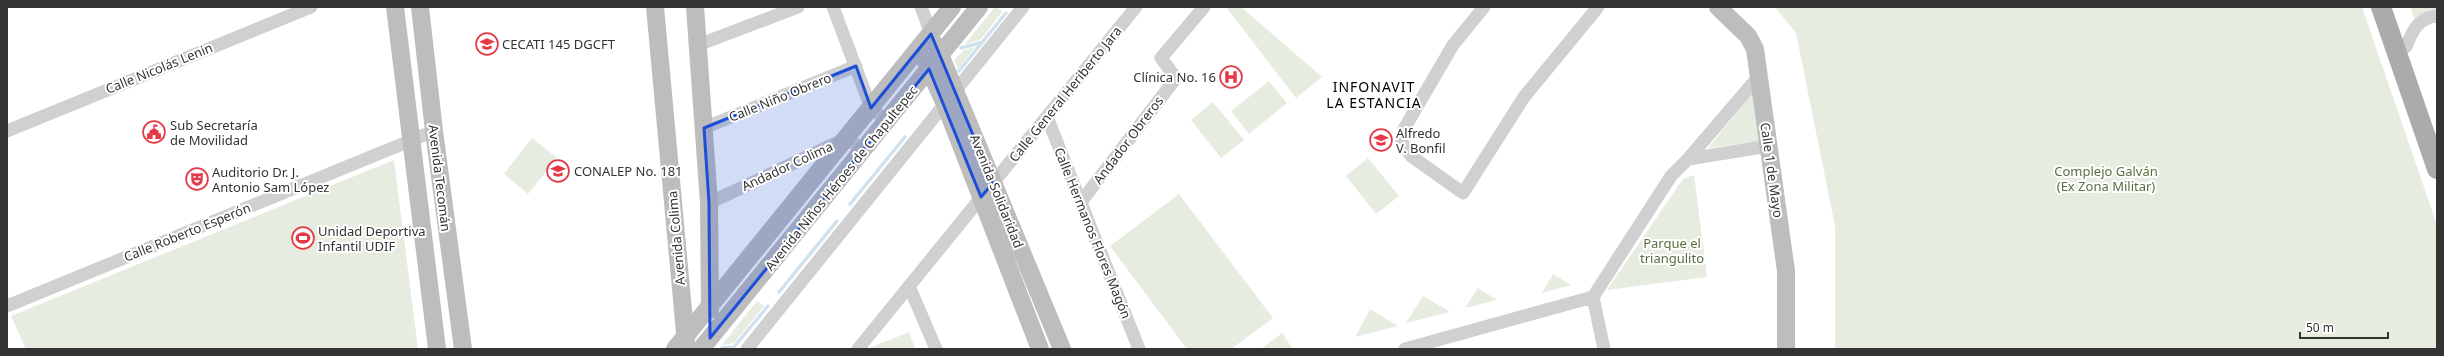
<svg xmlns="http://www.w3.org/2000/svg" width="2444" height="356" font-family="'Noto Sans',sans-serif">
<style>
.green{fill:#e6ecdf}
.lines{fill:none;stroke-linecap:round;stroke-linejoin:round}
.stream{stroke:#cfe2ee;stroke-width:3.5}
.street{stroke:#d0d0d0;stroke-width:13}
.secondary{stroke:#bdbdbd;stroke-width:18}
.primary{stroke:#ababab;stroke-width:20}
.marked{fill:#1d4ed8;fill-opacity:0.2;stroke:#1d4ed8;stroke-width:3;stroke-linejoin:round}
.labels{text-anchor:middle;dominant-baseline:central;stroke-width:4;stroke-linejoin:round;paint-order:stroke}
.poi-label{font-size:13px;fill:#333;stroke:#fff;text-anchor:start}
.street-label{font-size:13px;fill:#333;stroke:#fff}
.park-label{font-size:13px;fill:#56703f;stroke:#fff}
.neighbourhood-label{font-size:14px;letter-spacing:1px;fill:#000;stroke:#fff}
</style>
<rect width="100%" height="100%" fill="#fff"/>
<path class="green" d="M 995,7 L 1003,11 L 980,40 L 965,44 Z
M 1226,7 L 1241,7 L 1322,77 L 1296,98 Z
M 1775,7 L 2362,7 L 2437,225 L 2437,349 L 1835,349 L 1835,226 L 1796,33 Z
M 2410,7 L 2437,7 L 2437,10 L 2429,10 L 2414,18 Z
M 975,47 L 958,69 L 954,60 L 964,50 Z
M 1269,81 L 1287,103 L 1249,134 L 1231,111 Z
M 1753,92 L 1761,141 L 1708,148 Z
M 1213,102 L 1244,140 L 1221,158 L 1191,120 Z
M 532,138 L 557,158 L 528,194 L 504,174 Z
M 1368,158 L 1399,196 L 1376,214 L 1346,176 Z
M 394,160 L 418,349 L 26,349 L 11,316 Z
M 1694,175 L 1707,277 L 1607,290 L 1683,179 Z
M 1179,194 L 1273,318 L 1231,349 L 1187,349 L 1110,246 Z
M 1553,274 L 1571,285 L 1542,293 Z
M 1478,288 L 1497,300 L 1465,308 Z
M 1423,296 L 1450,312 L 1406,323 Z
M 757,301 L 764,306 L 734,343 L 722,345 Z
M 1370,309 L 1398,326 L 1355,337 Z
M 909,332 L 915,349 L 867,349 Z
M 1282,333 L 1293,349 L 1261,349 Z"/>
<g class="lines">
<path class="stream" d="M 961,48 L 983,42
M 959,71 L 1006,13
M 850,204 L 905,137
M 779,292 L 837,221
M 722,348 L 734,347 L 768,306"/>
<path class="street" d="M 833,7 L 871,108 L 887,121
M 921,7 L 931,34
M 1484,7 L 1453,45 L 1404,129 L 1402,142 L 1411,156 L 1463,193 L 1524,97 L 1598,7
M 698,45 L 798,7
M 2406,47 C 2412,31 2419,17 2437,16
M 1047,117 L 1139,349
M 704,128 L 856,66
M 7,131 L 311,7
M 1688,159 L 1769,146
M 1081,202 L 1176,78 L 1161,58 L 1204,7
M 709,203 L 847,138 L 864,151
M 909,286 L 936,349
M 1593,297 L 1604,349
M 7,306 L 434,131
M 747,349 L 1023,7
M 858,349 L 1136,7
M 1405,349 L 1593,297 L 1671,176 L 1688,159 L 1759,76"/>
<path class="secondary" d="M 395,7 L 437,349
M 420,7 L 434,131 L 463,349
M 655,7 L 686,343
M 695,7 L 709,203 L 710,310
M 1718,7 L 1748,36 L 1755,49 L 1786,271 L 1786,349
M 936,45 L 1062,349
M 925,60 L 945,104 L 1040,349
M 675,349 L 952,7
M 701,349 L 979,7"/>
<path class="primary" d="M 2381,7 L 2437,169"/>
</g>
<path class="marked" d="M 931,34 L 993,183 L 981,197 L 929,69 L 710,338 L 709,203 L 704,128 L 856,66 L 871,108 Z"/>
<defs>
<g id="university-ring" transform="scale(1.15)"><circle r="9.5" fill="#fff" stroke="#e63946" stroke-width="1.5"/><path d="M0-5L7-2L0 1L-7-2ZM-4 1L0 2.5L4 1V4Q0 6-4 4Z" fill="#e63946"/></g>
<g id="hospital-ring" transform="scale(1.15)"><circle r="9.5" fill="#fff" stroke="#e63946" stroke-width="1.5"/><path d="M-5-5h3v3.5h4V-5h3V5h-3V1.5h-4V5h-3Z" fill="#e63946"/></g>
<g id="civic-ring" transform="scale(1.15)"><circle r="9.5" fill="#fff" stroke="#e63946" stroke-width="1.5"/><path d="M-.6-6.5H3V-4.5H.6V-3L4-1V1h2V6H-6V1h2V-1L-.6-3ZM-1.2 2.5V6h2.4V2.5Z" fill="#e63946"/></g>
<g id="school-ring" transform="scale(1.15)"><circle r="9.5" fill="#fff" stroke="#e63946" stroke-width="1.5"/><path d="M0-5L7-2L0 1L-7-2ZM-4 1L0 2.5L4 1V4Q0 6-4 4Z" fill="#e63946"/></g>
<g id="theatre-ring" transform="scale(1.15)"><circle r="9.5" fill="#fff" stroke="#e63946" stroke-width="1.5"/><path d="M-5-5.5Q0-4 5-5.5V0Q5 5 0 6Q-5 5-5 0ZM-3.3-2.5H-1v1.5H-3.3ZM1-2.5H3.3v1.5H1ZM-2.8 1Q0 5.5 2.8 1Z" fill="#e63946"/></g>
<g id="stadium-ring" transform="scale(1.15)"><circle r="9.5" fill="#fff" stroke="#e63946" stroke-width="1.5"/><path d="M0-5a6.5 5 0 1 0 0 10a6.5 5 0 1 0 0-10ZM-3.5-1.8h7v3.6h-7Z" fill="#e63946"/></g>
</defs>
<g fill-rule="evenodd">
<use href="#university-ring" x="487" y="44"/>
<use href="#hospital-ring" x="1231" y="77"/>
<use href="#civic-ring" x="154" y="132"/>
<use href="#school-ring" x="1381" y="140"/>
<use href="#university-ring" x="558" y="171"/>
<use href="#theatre-ring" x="197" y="179"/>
<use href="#stadium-ring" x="303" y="238"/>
</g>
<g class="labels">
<g class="poi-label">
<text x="502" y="44">CECATI 145 DGCFT</text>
<text x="1216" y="77" text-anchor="end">Clínica No. 16</text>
<text x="170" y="125">Sub Secretaría<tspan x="170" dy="15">de Movilidad</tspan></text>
<text x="1396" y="133">Alfredo<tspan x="1396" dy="15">V. Bonfil</tspan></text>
<text x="574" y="171">CONALEP No. 181</text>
<text x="212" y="172">Auditorio Dr. J.<tspan x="212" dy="15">Antonio Sam López</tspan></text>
<text x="318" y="231">Unidad Deportiva<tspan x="318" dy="15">Infantil UDIF</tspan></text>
</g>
<g class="street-label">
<text transform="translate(159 68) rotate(-22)">Calle Nicolás Lenin</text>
<text transform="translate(1065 94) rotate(-51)">Calle General Heriberto Jara</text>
<text transform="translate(780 97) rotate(-22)">Calle Niño Obrero</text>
<text transform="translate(1128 140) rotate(-53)">Andador Obreros</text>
<text transform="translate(787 166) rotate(-25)">Andador Colima</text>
<text transform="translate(1772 170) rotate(82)">Calle 1 de Mayo</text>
<text transform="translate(440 178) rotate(83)">Avenida Tecomán</text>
<text transform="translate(841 178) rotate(-51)">Avenida Niños Héroes de Chapultepec</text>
<text transform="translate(997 191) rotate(68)">Avenida Solidaridad</text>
<text transform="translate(187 232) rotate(-22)">Calle Roberto Esperón</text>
<text transform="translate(1093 233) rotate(68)">Calle Hermanos Flores Magón</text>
<text transform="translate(676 238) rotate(-95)">Avenida Colima</text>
</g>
<g class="park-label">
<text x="2106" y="171">Complejo Galván<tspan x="2106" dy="15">(Ex Zona Militar)</tspan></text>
<text x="1672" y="243">Parque el<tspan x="1672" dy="15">triangulito</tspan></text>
</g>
<g class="neighbourhood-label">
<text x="1374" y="86">INFONAVIT<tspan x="1374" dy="16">LA ESTANCIA</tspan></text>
</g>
</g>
<rect width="2444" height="356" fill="none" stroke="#333333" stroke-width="16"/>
<path d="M2300 332v6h88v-6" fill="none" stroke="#333333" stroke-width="2"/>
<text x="2306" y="332" font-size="12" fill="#333333" stroke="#ffffff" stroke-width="3" paint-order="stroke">50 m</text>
</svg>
